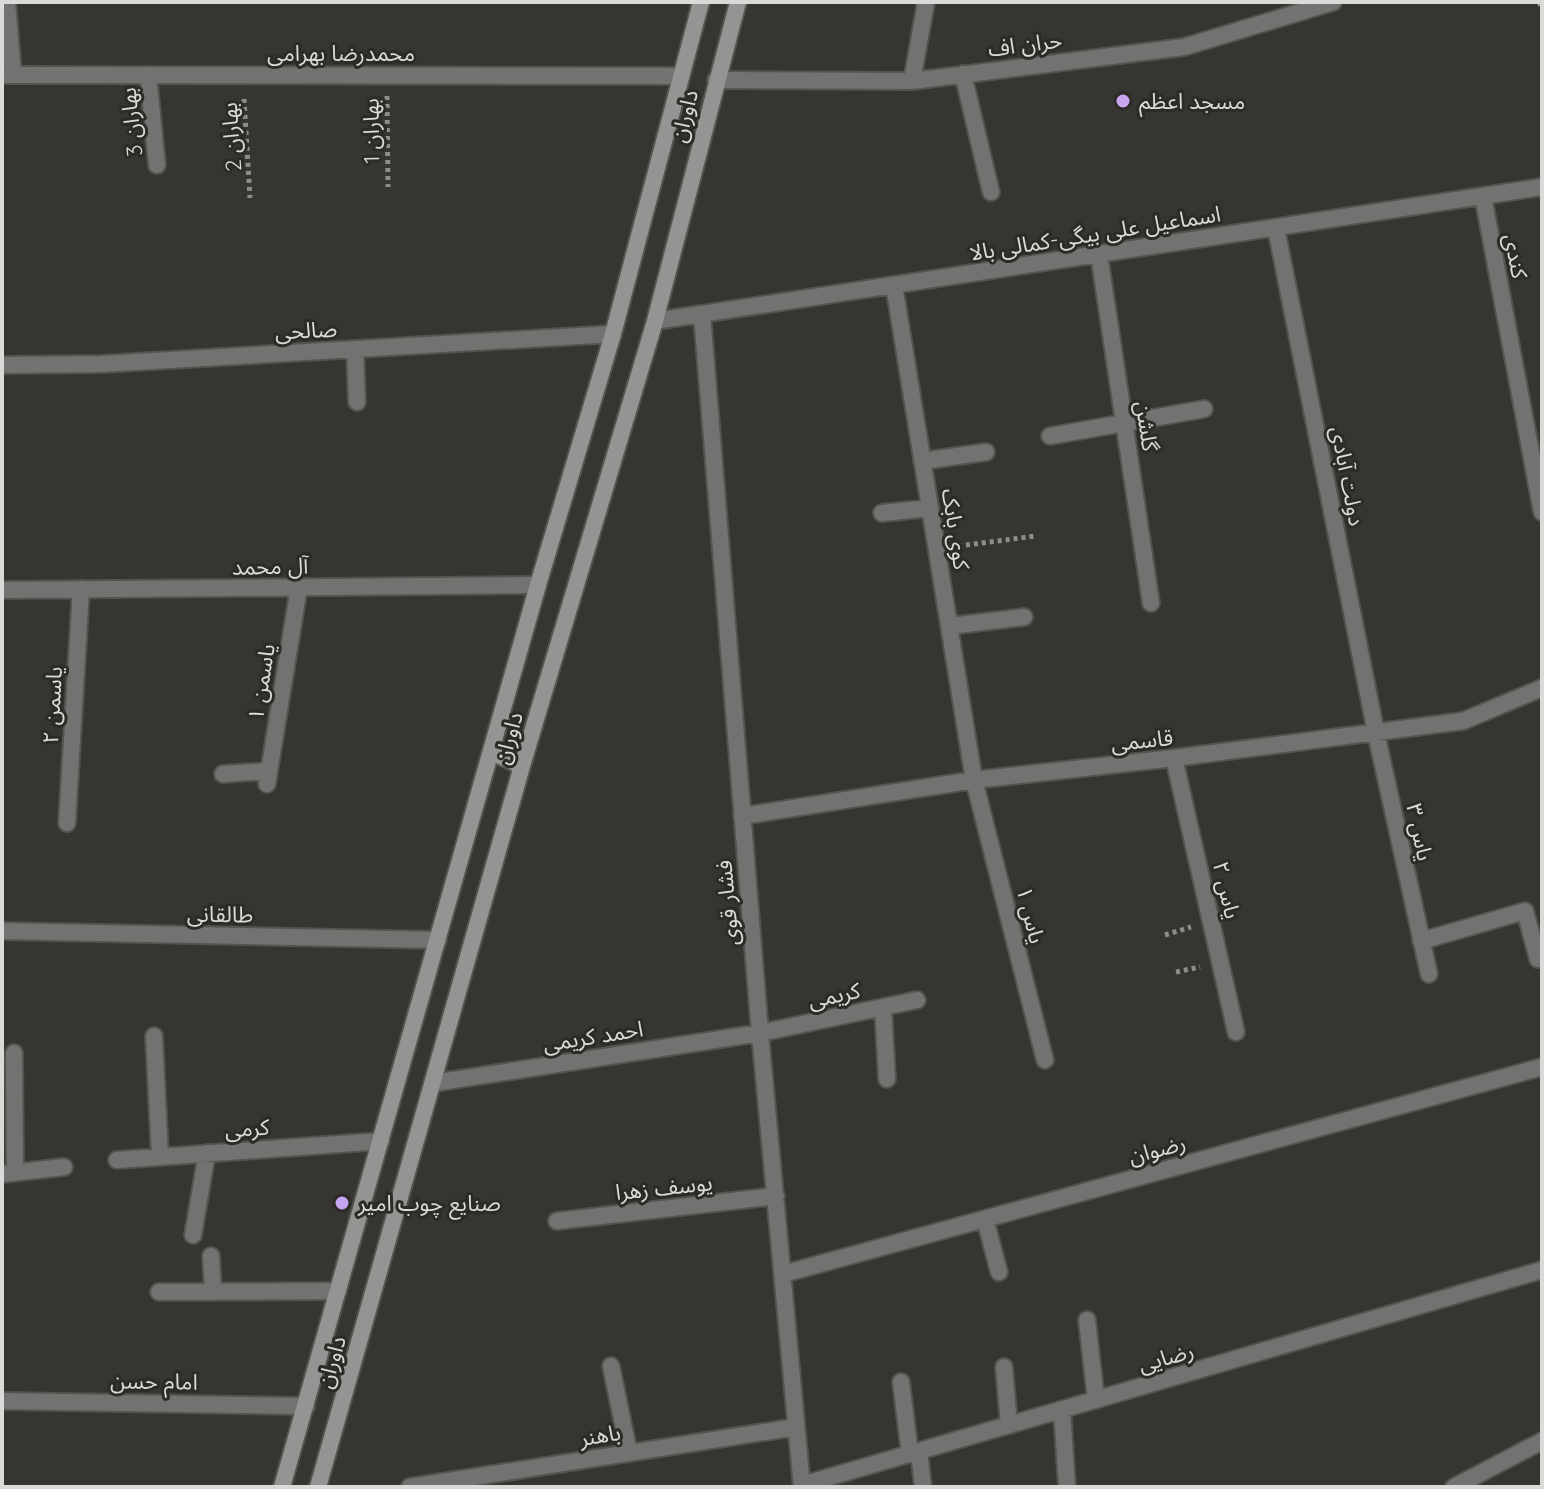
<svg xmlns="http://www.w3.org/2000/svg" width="1544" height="1489" font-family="Quicksand,'Noto Sans Arabic',sans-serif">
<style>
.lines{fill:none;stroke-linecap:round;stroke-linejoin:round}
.lane-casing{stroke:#545350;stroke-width:20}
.street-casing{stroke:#545350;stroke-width:20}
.secondary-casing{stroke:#545350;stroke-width:20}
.path{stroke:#8e8d8a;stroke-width:5;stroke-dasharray:4 4;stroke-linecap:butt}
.lane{stroke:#737271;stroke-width:16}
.street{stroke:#737271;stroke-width:16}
.secondary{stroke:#959492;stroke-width:16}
.poi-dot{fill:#c8a6ef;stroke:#2c2b28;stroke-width:3}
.labels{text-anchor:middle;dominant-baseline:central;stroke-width:6;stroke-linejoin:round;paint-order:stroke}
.street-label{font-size:22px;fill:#dbdad8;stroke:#2c2b28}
.poi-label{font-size:22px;fill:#dbdad8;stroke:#2c2b28;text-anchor:start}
</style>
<rect width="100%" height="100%" fill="#363532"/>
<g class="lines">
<g class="lane-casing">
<path id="lane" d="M 1050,436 L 1204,409"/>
</g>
<g class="street-casing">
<path id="street" d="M 7,2 L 13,74
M 963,74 L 991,192
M 2,75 L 680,76
M 148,75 L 157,165
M 716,80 L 912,81 L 1184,47 L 1333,2
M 912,81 L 926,2
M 1483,196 L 1542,512
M 1276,228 L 1376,733 L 1429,974
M 1099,254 L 1151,603
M 894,285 L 974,780 L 1045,1060
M 702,314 L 760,1033 L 802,1487
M 655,321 L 1542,187
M 355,349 L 357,402
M 2,365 L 101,364 L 613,334
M 922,461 L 986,452
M 882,513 L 930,508
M 2,590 L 538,585
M 950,626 L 1024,617
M 1174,758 L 1236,1032
M 223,774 L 269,771
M 267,784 L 299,587
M 742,816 L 974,780 L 1174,758 L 1463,721 L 1542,688
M 67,823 L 81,589
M 2,931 L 438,940
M 1421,941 L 1525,911 L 1538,959
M 883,1007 L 887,1079
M 154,1036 L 160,1157
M 14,1053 L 15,1172
M 433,1083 L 760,1033 L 917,1000
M 117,1160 L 381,1141
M 2,1174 L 64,1167
M 985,1219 L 999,1272
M 557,1221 L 776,1196
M 193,1235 L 207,1153
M 211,1256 L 213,1292
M 783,1274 L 1542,1067
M 159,1292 L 338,1291
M 1087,1320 L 1096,1400
M 611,1366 L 629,1453
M 1004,1367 L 1009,1425
M 901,1382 L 910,1454
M 2,1401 L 306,1406
M 1062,1410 L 1067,1487
M 919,1451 L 923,1487
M 802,1485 L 1542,1270
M 410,1487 L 796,1427
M 1454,1487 L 1542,1441"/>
</g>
<g class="secondary-casing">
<path id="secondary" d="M 491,752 L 522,766
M 282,1487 L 538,585 L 613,334 L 701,2
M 318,1487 L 522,766 L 655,321 L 738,2"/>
</g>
<path class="path" d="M 1539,2 L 1542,9
M 387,96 L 388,187
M 244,99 L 250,198
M 958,546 L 1036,536
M 1165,935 L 1191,927
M 1176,972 L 1200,967"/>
<use href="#lane" class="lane"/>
<use href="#street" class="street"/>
<use href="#secondary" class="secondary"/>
</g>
<g class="poi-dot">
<circle cx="1123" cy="101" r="8"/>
<circle cx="342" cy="1203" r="8"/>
</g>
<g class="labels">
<g class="street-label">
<text transform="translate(1025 44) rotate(-7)">حران اف</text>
<text x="341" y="53">محمدرضا بهرامی</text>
<text transform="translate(684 116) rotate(-76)">داوران</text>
<text transform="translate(131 122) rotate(-96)">بهاران 3</text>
<text transform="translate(371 131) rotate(-91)">بهاران 1</text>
<text transform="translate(231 137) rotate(-94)">بهاران 2</text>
<text transform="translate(1095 233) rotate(-9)">اسماعیل علی بیگی-کمالی بالا</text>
<text transform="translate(1516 256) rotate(79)">کندی</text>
<text transform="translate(306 330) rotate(-3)">صالحی</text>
<text transform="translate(1147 426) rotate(81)">گلشن</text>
<text transform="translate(1348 476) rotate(79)">دولت آبادی</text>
<text transform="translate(956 529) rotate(81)">کوی بابک</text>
<text transform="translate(270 566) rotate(-1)">آل محمد</text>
<text transform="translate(261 682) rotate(-81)">یاسمن ۱</text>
<text transform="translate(52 705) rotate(-87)">یاسمن ۲</text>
<text transform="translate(508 738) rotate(-74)">داوران</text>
<text transform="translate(1142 740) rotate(-6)">قاسمی</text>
<text transform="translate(1420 832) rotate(78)">یاس ۳</text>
<text transform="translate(1227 890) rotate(77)">یاس ۲</text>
<text transform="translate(727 903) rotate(-95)">فشار قوی</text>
<text transform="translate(220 914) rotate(1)">طالقانی</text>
<text transform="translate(1031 915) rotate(76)">یاس ۱</text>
<text transform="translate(834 995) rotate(-12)">کریمی</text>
<text transform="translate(593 1036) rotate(-9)">احمد کریمی</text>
<text transform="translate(247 1128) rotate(-4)">کرمی</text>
<text transform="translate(1157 1149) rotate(-15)">رضوان</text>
<text transform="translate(664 1187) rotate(-6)">یوسف زهرا</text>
<text transform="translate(1166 1357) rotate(-16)">رضایی</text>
<text transform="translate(331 1362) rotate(-74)">داوران</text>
<text transform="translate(154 1381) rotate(1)">امام حسن</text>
<text transform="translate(600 1435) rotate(-9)">باهنر</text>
</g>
<g class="poi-label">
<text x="1139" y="101">مسجد اعظم</text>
<text x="358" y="1203">صنایع چوب امیر</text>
</g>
</g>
<rect width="1544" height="1489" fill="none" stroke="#dbdad8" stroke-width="8"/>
</svg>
